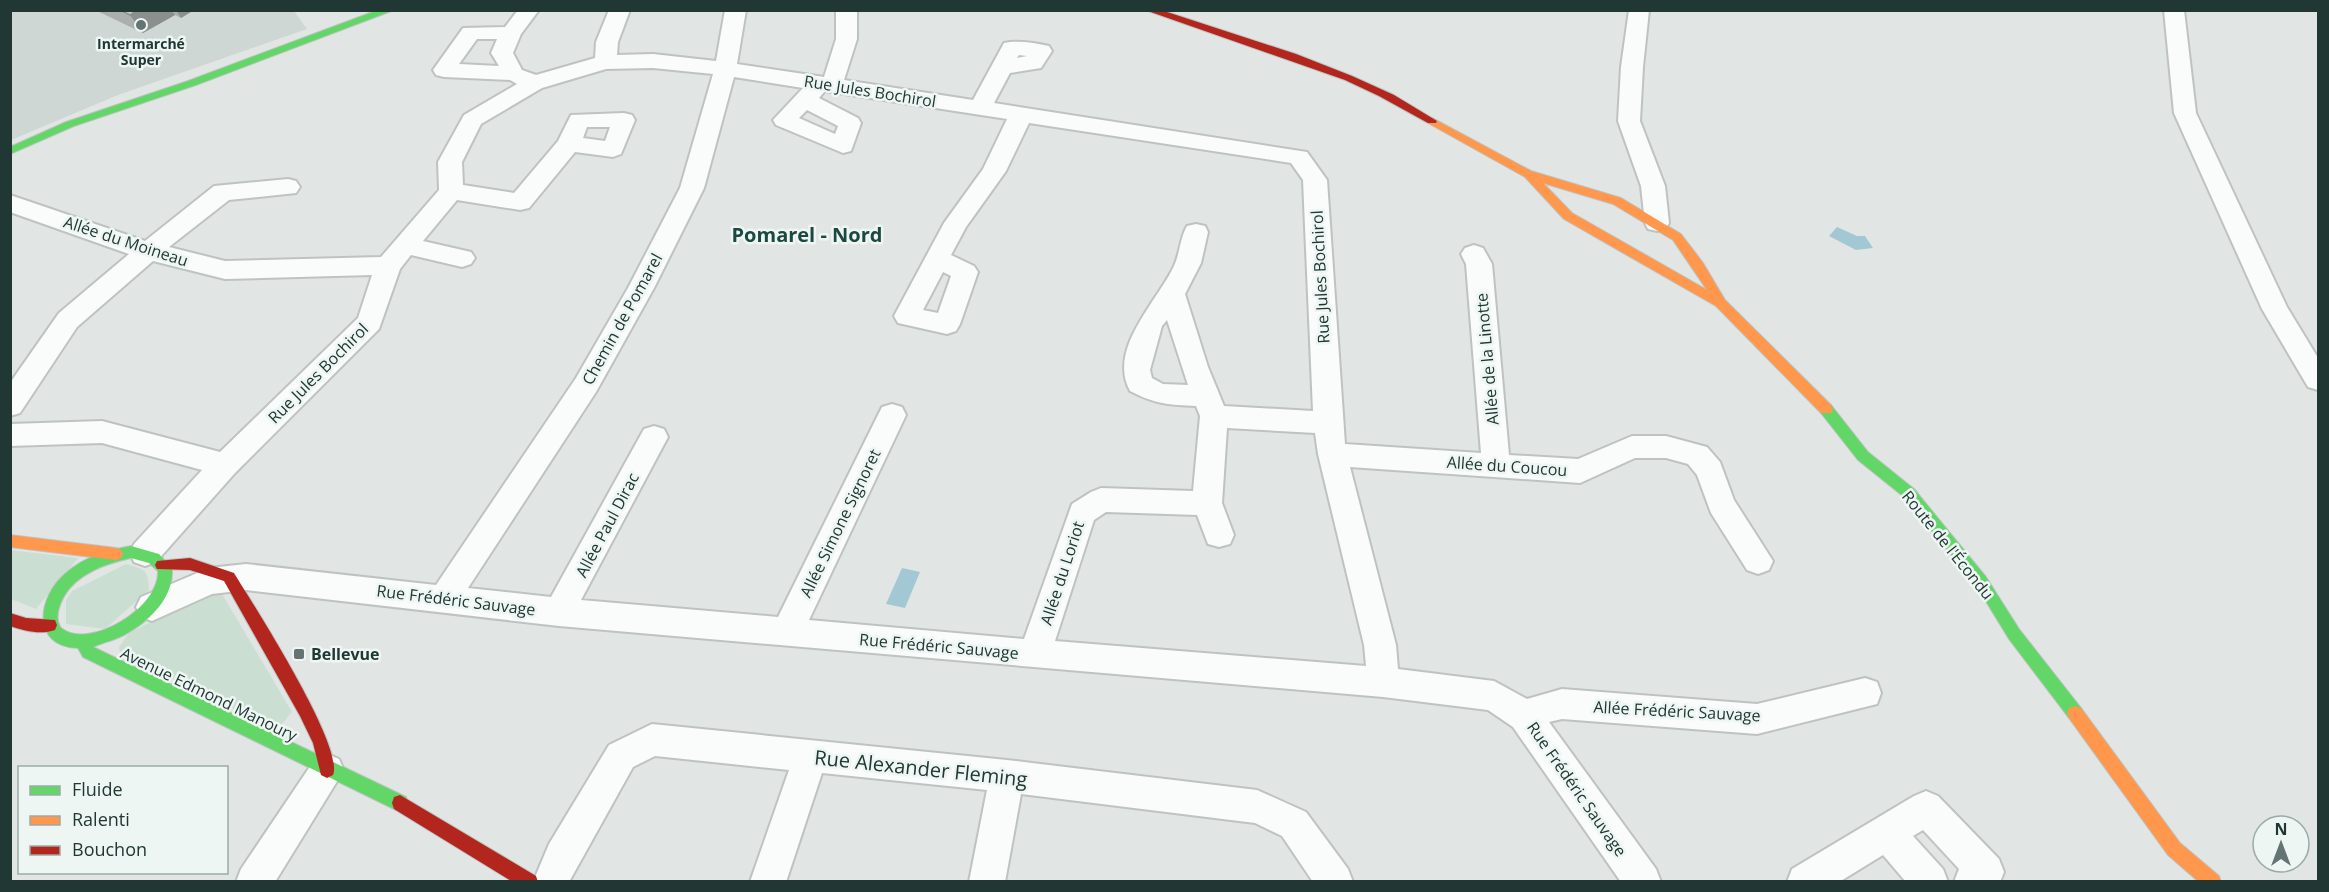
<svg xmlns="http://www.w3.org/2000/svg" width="2329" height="892" font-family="'Open Sans',sans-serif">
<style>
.built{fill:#ced7d4}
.green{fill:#cadfd2}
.water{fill:#a2c8d3}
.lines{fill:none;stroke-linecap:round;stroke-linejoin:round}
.street-casing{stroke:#bec3c1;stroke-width:4}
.fast-casing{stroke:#bdc4c2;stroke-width:2}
.slow-casing{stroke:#bdc4c2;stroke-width:2}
.jam-casing{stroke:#bdc4c2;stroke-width:2}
.street{fill:#fafbfb;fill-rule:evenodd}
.fast{fill:#63d668;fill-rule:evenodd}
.slow{fill:#ff974d;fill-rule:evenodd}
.jam{fill:#b3261e;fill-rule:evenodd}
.wall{fill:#abb0af}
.shaded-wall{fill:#8b908e}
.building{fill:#c7cdcb;stroke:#8b908e;stroke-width:1.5}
.poi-dot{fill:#647472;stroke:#eef6f3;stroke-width:2}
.labels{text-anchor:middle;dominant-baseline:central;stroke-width:5;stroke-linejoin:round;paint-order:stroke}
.far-poi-label{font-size:14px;font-weight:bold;fill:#203734;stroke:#eef6f3}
.street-label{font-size:16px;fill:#203734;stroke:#eef6f3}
.poi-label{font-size:16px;font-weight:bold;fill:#203734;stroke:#eef6f3;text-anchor:start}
.quarter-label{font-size:20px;font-weight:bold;fill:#1d4842;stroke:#eef6f3}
.near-street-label{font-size:20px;fill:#203734;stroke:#eef6f3}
</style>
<rect width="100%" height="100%" fill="#e1e6e4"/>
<path class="built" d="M 10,11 L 294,11 L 307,29 L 118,95 L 11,140 Z"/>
<path class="green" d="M 10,550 L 78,558 L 36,609 L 11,599 Z
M 126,564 C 146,570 148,569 149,590 L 105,629 L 66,624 L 66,600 L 72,591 Z
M 218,587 L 292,712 L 277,730 L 120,653 L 119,647 L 129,633 Z"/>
<path class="water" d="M 1837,227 L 1857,236 L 1865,236 L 1873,248 L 1856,250 L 1829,236 Z
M 902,568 L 920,572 L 905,608 L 886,604 Z"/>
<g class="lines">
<g class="street-casing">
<path id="street" d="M 518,10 L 539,10 L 521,34 L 513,53 L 522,70 L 536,75 L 595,58 L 596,42 L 609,10 L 630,10 L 618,42 L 617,55 L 653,54 L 716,61 L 725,10 L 746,10 L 737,64 L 824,77 L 836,39 L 836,10 L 857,10 L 857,39 L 844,80 L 973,100 L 1004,43 C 1018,40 1035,43 1049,46 L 1052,51 L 1041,68 L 1010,73 L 994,103 L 1307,152 L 1327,180 L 1345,444 L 1481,453 L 1466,264 L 1461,254 L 1465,248 L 1474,245 L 1483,248 L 1492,264 L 1509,455 L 1578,459 L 1632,436 L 1666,436 L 1707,447 L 1720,462 L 1734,500 L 1773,561 L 1769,570 L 1758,574 L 1747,570 L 1711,513 L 1697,475 L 1688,464 L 1666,458 L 1635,458 L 1580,483 L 1350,467 L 1396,645 L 1398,669 L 1494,681 L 1527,699 L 1562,689 L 1757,704 L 1865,678 L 1877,682 L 1881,693 L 1877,704 L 1757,734 L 1562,719 L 1549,722 L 1656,869 L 1661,882 L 1621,882 L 1513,727 L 1488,710 L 1383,697 L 559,626 L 246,590 L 212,594 L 152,621 L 141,617 L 136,607 L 141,597 L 209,568 L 246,564 L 436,585 L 576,378 L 628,288 L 680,188 L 713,74 L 653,68 L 606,69 L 542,88 L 481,124 L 462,162 L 463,185 L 514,193 L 558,141 L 571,115 L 624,113 L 632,115 L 635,120 L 621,154 L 613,157 L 575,152 L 529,208 L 520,210 L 457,200 L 423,241 L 471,252 L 475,258 L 471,264 L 462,267 L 411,255 L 400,269 L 379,329 L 235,473 L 156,562 L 145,566 L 134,562 L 130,553 L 134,544 L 202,470 L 102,443 L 10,446 L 10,424 L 102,421 L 220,452 L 358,318 L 372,275 L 225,279 L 153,261 L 77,327 L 20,413 L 10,416 L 10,383 L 59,313 L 129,254 L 10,212 L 10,195 L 145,241 L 214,186 L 288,179 L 296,181 L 300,187 L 296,193 L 229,200 L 169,247 L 225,261 L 381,257 L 439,190 L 438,162 L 464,115 L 517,84 L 510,80 L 444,77 L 436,75 L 433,70 L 463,28 L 505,27 ZM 477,39 L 497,39 L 491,53 L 499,66 L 459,64 ZM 1019,55 L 1027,56 L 1017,58 ZM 734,77 L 803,88 L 773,120 L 776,125 L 843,153 L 851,151 L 861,123 L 858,118 L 819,98 L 825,91 L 1007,119 L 983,169 L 944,223 L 894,316 L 898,323 L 947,334 L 956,331 L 960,324 L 978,272 L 974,266 L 951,255 L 966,227 L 1006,171 L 1029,123 L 1291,163 L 1303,180 L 1313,411 L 1224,406 L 1208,367 L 1185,294 L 1201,263 L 1208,232 L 1205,226 L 1196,224 L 1187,226 C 1180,238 1180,253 1174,266 C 1157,302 1107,349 1130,391 C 1155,404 1169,405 1196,406 L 1200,416 L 1193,491 L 1101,488 L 1091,492 L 1072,504 L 1024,639 L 809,620 L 906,415 L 902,407 L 892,404 L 882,407 L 878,415 L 778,617 L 581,600 L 668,437 L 664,429 L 654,426 L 644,429 L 551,597 L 468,588 L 596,392 L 654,288 L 704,188 ZM 807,110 L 838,126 L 835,134 L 799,118 ZM 587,127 L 610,127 L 605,141 L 583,138 ZM 943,272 L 951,276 L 938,313 L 923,310 ZM 1167,320 L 1188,385 L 1163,384 L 1152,378 L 1150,370 L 1162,326 ZM 1227,428 L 1315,433 L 1318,454 L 1364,645 L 1366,666 L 1055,641 L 1094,520 L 1106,512 L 1197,515 L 1208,544 L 1219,547 L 1230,544 L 1234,535 L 1222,503 Z
M 1629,10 L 1649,10 L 1643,67 L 1640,121 L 1665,186 L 1669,223 L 1666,229 L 1657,231 L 1648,229 L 1645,223 L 1641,186 L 1618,121 L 1621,67 Z
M 2164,10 L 2184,10 L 2196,113 L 2287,307 L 2318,358 L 2318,390 L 2308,387 L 2262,309 L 2174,113 Z
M 652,724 L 1007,760 L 1257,790 L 1306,812 L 1348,869 L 1353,882 L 1313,882 L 1282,836 L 1255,823 L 1021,794 L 1005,882 L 969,882 L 987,790 L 822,773 L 786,882 L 750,882 L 789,770 L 655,756 L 633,767 L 569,882 L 533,882 L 549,844 L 609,745 Z
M 327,754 L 339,759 L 344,770 L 275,882 L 236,882 L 241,869 L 315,759 Z
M 1926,791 L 1938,796 L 1999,859 L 2004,872 L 2000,882 L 1954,882 L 1959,869 L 1923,830 L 1913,836 L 1943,869 L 1948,882 L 1906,882 L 1883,855 L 1839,882 L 1787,882 L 1792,869 L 1914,796 Z"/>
</g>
<g class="fast-casing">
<path id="fast" d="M 378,10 L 394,10 L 196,85 L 74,126 L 10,154 L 10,147 L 66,122 L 188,81 Z
M 1826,404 L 1831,405 L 1868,452 L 1914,489 L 1986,577 L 2019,629 L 2081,708 L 2083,713 L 2081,718 L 2075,720 L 2069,718 L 2009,639 L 1976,585 L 1904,497 L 1858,460 L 1821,413 L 1819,409 Z
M 131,546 L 159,554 L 172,569 C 174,599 148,622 124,635 C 114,640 102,643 93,647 L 406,797 L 408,803 L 406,809 L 400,811 L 394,809 L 83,657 L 78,648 C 30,646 38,596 66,573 C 84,557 108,550 131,546 ZM 131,558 L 149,563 L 158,571 C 160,607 90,651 61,628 C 56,621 57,613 60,605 C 70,576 103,564 131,558 Z"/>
</g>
<g class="slow-casing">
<path id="slow" d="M 1432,118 L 1531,171 L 1621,198 L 1681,234 L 1703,263 L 1725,300 L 1831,405 L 1833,409 L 1831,413 L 1821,413 L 1716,306 L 1564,219 L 1525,177 L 1428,123 L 1428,119 ZM 1543,183 L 1613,204 L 1673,240 L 1707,290 L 1572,213 Z
M 10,535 L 116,548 L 121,550 L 123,554 L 121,558 L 116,560 L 10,547 Z
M 2075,706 L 2081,708 L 2180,843 L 2219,876 L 2221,882 L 2199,882 L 2168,855 L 2069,718 L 2067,713 L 2069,708 Z"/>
</g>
<g class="jam-casing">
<path id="jam" d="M 1145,10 L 1161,10 L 1296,54 L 1352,76 L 1394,95 L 1437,121 L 1436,123 L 1428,123 L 1379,96 L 1345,80 Z
M 190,558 L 234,573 C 253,604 345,747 333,775 L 327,778 L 321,775 L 313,743 L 300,716 L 224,581 L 190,570 L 157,569 L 155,565 L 157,561 Z
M 10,613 L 26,618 L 55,620 L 57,625 L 55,630 C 41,635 25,631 10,626 Z
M 400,795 L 536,876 L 538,882 L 513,882 L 394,809 L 392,803 L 394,797 Z"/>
</g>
<use href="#street" class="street"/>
<use href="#fast" class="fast"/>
<use href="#slow" class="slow"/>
<use href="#jam" class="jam"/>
</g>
<path class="wall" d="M 95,10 L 194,10 L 181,18 L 175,15 L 143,33 Z"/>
<path class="shaded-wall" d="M 137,10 L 171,10 L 175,15 L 143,33 L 130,15 Z
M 176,10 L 194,10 L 181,18 Z"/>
<path class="building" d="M 120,10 L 137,10 L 130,15 Z"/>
<g class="poi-dot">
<circle cx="141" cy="25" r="6"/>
<rect x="293" y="648" width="12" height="12" rx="3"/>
</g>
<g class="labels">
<g class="far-poi-label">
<text x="141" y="43">Intermarché<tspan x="141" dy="16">Super</tspan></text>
</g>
<g class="street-label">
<text transform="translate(870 91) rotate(9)">Rue Jules Bochirol</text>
<text transform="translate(126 241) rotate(18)">Allée du Moineau</text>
<text transform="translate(1320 277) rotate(-93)">Rue Jules Bochirol</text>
<text transform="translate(622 319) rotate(-61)">Chemin de Pomarel</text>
<text transform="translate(1487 359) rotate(-95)">Allée de la Linotte</text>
<text transform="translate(318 373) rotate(-45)">Rue Jules Bochirol</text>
<text transform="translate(1507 466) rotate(4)">Allée du Coucou</text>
<text transform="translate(840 523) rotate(-64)">Allée Simone Signoret</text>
<text transform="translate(607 525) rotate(-62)">Allée Paul Dirac</text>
<text transform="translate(1948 545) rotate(51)">Route de l'Écondu</text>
<text transform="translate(1062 573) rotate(-72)">Allée du Loriot</text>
<text transform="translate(456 600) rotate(7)">Rue Frédéric Sauvage</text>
<text transform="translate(939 646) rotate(5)">Rue Frédéric Sauvage</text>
<text transform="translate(209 694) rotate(26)">Avenue Edmond Manoury</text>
<text transform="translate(1677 711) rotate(3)">Allée Frédéric Sauvage</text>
<text transform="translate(1577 789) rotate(55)">Rue Frédéric Sauvage</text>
</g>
<g class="poi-label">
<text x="311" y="654">Bellevue</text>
</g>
<g class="quarter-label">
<text x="807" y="234">Pomarel - Nord</text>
</g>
<g class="near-street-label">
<text transform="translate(921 768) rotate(6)">Rue Alexander Fleming</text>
</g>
</g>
<rect width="2329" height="892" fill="none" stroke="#203734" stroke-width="24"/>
<rect x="18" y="766" width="210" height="108" fill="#eef6f3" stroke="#9caaa7" stroke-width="1.5"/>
<rect x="30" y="786" width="30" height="9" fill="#63d668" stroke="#9caaa7" stroke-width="1.5"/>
<text x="72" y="796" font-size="18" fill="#203734">Fluide</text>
<rect x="30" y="816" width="30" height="9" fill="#ff974d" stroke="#9caaa7" stroke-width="1.5"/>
<text x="72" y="826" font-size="18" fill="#203734">Ralenti</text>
<rect x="30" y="846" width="30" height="9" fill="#b3261e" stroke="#9caaa7" stroke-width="1.5"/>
<text x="72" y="856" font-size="18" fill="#203734">Bouchon</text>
<g transform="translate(2281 844)"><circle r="28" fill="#eef6f3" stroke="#9caaa7" stroke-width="1.5"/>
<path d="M0-4.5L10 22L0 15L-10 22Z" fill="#647472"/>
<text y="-9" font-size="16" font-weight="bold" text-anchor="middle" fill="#203734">N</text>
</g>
</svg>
